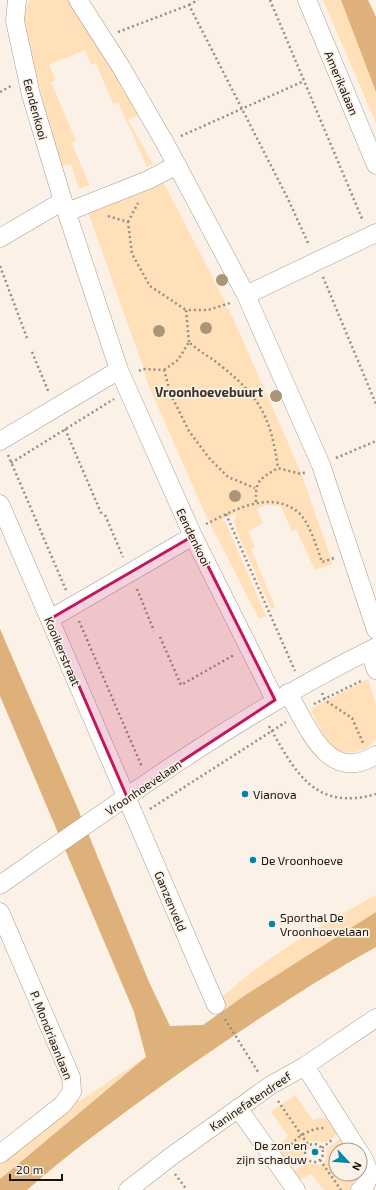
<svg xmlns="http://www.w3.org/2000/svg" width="376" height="1190" font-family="'Exo 2',sans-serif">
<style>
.green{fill:#ffe0b9}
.water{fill:#ddb179}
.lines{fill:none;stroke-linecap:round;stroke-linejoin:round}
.minor-casing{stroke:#a69d93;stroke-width:19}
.path{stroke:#948e86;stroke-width:2.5;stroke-dasharray:2 3;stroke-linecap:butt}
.minor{stroke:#fff;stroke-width:18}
.tree{fill:#aa9579}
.marked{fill:#c2185b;fill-opacity:0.2;stroke:#c2185b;stroke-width:3;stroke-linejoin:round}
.poi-dot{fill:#0087a8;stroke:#fbf1e6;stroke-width:1.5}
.labels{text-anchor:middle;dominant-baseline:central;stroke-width:3.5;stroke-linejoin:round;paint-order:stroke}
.street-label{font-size:12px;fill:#181511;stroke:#fbf1e6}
.poi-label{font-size:12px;fill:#181511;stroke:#fbf1e6;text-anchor:start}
.neighbourhood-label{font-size:13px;font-weight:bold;fill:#3c352c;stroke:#fbf1e6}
</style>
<rect width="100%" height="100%" fill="#fbf1e6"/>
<path class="green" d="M 30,0 L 69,0 L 140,114 L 128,120 L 153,164 L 147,167 L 118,102 L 113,104 L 96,63 L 91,65 L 85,50 L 49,65 L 56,80 L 51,82 L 76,141 L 72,143 L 89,185 L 79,189 L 71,164 L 60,167 L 24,27 L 23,13 Z
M 323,0 L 341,0 L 376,92 L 376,123 Z
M 161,178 L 224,299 L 227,308 L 229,309 L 300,470 L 333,564 L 315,570 L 296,529 L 292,531 L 281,506 L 266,505 L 257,509 L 263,523 L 248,531 L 255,547 L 251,549 L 275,607 L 271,609 L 237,532 L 234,521 L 237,513 L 221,520 L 226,523 L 266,616 L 259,619 L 206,516 L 147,382 L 142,364 L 88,212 Z
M 368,679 L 376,704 L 376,739 L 366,749 L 352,753 L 341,752 L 328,745 L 310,709 Z
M 376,895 L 376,912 L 226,1009 L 221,998 C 265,957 323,924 376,895 Z
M 146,1057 L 6,1173 L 0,1179 L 0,1161 L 74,1102 L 81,1100 Z
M 295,1095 L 313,1120 C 328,1114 332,1121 342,1131 L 325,1143 L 312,1141 C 304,1147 302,1150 303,1159 L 288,1169 L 279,1150 L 281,1143 L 288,1136 L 271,1112 Z
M 342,1138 L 346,1144 L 339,1150 L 336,1150 L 336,1174 L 349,1174 L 356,1185 L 349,1190 L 324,1190 L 311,1174 L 298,1181 L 291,1174 L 305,1163 L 321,1165 L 326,1160 L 327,1148 Z"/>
<path class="water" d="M 341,0 L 368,0 L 376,17 L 376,92 Z
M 0,629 L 78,809 L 149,982 L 170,1026 L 203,1025 L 247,994 L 376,912 L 376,947 C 308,985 242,1029 178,1074 C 126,1111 75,1148 27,1190 L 0,1190 L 0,1179 L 146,1057 L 134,1012 L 0,696 Z"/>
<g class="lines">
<g class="minor-casing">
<path id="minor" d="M 17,0 L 15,21 L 31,95 L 63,201 L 119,370 L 193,536 L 275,700
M 78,0 L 121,67 L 165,143 L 246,295 L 321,465 L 376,630
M 307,0 L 376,165
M 67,212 L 148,180 L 177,165
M 0,238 L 63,201
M 246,295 L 376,233
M 0,441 L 119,370
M 0,504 L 216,1005
M 50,619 L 193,536
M 369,651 L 376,670
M 288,693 C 308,727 328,785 376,755
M 0,885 C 121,800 243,712 376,647
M 0,912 L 71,1077 L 72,1092 L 62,1105 L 0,1154
M 305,1066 L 358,1150
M 238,1108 L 296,1190
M 128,1190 L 169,1158 L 271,1085 L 305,1066 L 376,1018
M 360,1190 C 374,1179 368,1165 360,1153"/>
</g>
<path class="path" d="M 270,0 L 363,221
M 189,5 L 198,0
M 118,32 L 189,5 L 288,199 L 309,245
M 0,92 L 11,86
M 181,136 L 304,81
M 108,216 L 128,222 L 132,254 L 150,286 L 186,310
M 128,222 L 138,203
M 0,266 L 27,338
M 323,277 L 376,404
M 189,342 L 186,310 L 208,310 L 230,303
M 32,352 L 49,393
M 164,370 L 178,360 L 189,342 C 199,352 211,357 221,366 C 261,397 271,419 278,468
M 139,371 L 143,369 L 164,370 L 171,395 L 189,431 L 209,458 L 228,477 L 255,488
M 65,429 L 102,515
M 8,455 L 66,590
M 336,458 L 376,441
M 11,463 L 114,399
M 256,502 C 255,480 260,479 278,468 L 301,474 L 306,472
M 226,514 L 295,671
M 105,515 L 123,557
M 206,524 C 233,511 269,489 298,512 C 309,521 317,548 322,562 L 334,558
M 137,589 L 154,631
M 79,621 L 142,767
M 160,637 L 181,685 L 234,655
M 322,693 L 326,701 L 352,718 L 363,743
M 314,704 L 363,680
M 269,726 C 295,771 314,812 376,794
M 150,809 L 286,722
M 225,1019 L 258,1072
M 278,1101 L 309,1146
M305 1153a9 9 0 1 1 18 0a9 9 0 1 1-18 0Z
M 322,1148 L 332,1140
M 289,1149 C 294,1137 311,1128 324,1128
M 320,1160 L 341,1190
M 299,1164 L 307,1158
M 175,1174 L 187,1190"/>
<use href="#minor" class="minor"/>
</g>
<g class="tree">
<circle cx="222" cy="280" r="6"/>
<circle cx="206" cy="328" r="6"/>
<circle cx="159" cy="331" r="6"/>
<circle cx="276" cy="396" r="6"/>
<circle cx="235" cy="496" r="6"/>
</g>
<path class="marked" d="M 193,536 L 275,700 L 127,797 L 50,619 Z"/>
<g class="poi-dot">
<circle cx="245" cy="794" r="4"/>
<circle cx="253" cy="860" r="4"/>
<circle cx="272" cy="924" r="4"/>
<circle cx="315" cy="1152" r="4"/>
</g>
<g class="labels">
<g class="street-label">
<text transform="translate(342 83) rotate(67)">Amerikalaan</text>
<text transform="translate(36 109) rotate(75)">Eendenkooi</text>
<text transform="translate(194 537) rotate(64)">Eendenkooi</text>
<text transform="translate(63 651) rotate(67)">Kooikerstraat</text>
<text transform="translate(143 787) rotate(-34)">Vroonhoevelaan</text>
<text transform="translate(171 901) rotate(67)">Ganzenveld</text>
<text transform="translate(52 1035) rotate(68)">P. Mondriaanlaan</text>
<text transform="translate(250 1101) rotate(-34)">Kaninefatendreef</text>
</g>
<g class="poi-label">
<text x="253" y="794">Vianova</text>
<text x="261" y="860">De Vroonhoeve</text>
<text x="280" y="917">Sporthal De<tspan x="280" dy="14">Vroonhoevelaan</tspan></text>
<text x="307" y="1145" text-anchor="end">De zon en<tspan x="307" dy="14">zijn schaduw</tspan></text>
</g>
<g class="neighbourhood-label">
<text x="209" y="392">Vroonhoevebuurt</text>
</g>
</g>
<g transform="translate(348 1162) rotate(116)"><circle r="19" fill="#fbf1e6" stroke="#a09991"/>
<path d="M0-3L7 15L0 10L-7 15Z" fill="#0087a8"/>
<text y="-6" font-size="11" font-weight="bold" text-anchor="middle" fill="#181511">N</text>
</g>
<path d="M10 1174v6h52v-6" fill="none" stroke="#181511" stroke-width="2"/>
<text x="16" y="1174" font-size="12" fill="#181511" stroke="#fbf1e6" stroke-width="3" paint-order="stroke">20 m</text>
</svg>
